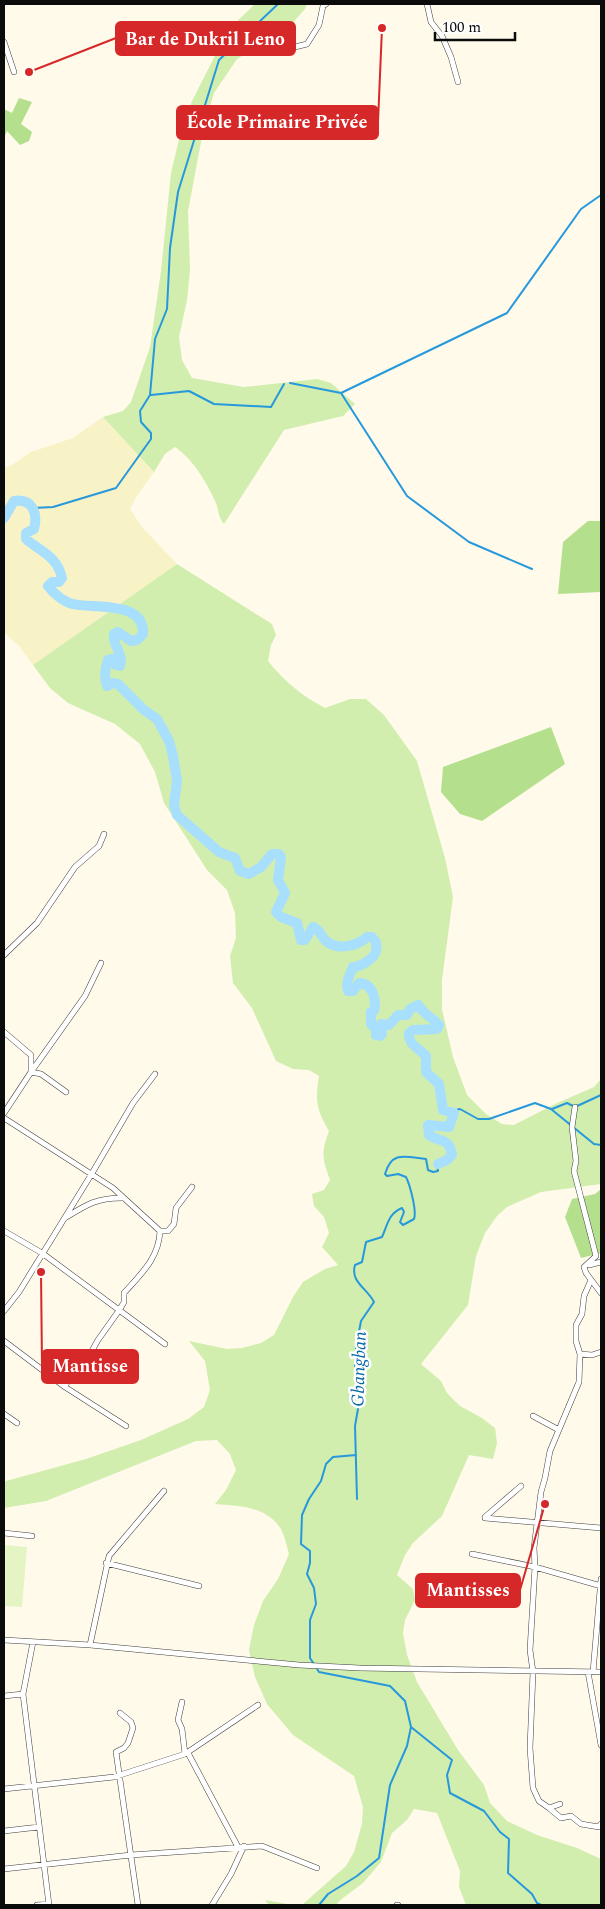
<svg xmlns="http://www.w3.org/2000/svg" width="605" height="1909" font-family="Spectral,serif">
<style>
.farmland{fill:#f8f3c6}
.green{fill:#d1eeaf}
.forest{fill:#b4e08d}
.pitch{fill:#e4f4c2}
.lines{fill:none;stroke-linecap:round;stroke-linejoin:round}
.stream{stroke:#2798dc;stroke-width:2}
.river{stroke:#a8dffd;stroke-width:10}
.minor-casing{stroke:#3e3e3e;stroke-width:6}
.minor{stroke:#fff;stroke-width:5}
.labels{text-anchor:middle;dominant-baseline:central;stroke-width:5;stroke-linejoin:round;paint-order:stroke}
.water-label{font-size:18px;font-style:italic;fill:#0867a9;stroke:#fff}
.leader{fill:none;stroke:#d62828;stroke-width:2}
.callout-dot{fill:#d62828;stroke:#fff;stroke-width:2}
.callout{fill:#d62828;stroke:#d62828;stroke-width:2}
.callout-label{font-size:18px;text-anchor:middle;font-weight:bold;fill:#fff}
</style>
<rect width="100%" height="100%" fill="#fffaea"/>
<path class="farmland" d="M 103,417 L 154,472 L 136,497 L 130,509 L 142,527 L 177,564 L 33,665 L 19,646 L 4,632 L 4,468 L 12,465 L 31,452 L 73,438 Z"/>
<path class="green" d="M 255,4 L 307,4 L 305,9 L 290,26 L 237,59 L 214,93 L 204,126 L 188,211 L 190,270 L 187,300 L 179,337 L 182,360 L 192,378 L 244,387 L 317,379 L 331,383 L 355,404 L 343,416 L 284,430 L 224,524 C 218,517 219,511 216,503 C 207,483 193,459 175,447 L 165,454 L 154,472 L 103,417 L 123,411 L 131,402 L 150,347 L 161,271 L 171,173 L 180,135 L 192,101 L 228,30 Z
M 177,564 L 272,624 L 276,635 L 271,645 L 268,661 C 284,681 302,696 325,708 L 350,699 L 366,699 L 384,715 L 417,761 L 445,858 L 453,897 L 442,980 L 442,1009 L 453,1057 L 467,1095 L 486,1114 L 502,1124 L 514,1125 L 555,1104 L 594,1087 L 601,1079 L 601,1184 L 541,1192 L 507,1207 L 497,1216 L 485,1233 L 476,1256 L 468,1305 L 421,1364 L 441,1381 L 447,1393 L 460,1406 L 482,1418 L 495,1428 L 497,1443 L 493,1459 L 469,1455 L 442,1516 L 413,1543 L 405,1555 L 397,1575 L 413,1589 L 415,1600 L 405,1620 L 403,1633 L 407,1655 L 417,1682 L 458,1750 L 484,1785 L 490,1803 L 507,1821 L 537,1835 L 577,1848 L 601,1859 L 601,1905 L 466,1905 L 459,1887 L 460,1871 L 437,1813 L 414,1809 L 407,1820 L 392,1833 L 381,1862 L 363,1883 L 339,1901 L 336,1905 L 269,1905 L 265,1900 L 287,1904 L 303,1904 L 346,1866 L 354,1852 L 362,1824 L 363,1807 L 354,1776 L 293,1735 L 267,1704 L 255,1677 L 249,1650 L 254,1625 L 263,1601 L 278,1579 L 289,1554 C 287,1547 285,1538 282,1531 C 268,1506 240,1506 215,1504 L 226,1490 L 236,1470 L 230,1454 L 217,1440 L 196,1441 L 46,1501 L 4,1508 L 4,1483 L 6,1481 L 86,1459 L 141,1440 L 188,1419 L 204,1407 L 210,1390 L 205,1361 L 189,1341 L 227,1349 L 242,1348 L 261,1343 L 274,1335 L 293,1297 L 303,1282 L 325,1269 L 338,1265 L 322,1247 L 329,1233 L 324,1217 L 314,1206 L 312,1194 L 324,1190 L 330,1180 C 322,1158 321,1153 329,1131 C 316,1109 315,1101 319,1076 L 309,1070 L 293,1069 L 276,1061 L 252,1008 L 233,983 L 230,956 L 236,938 L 235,913 L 227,890 L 207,870 L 164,803 L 155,772 L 140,744 L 115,724 L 68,703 L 50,688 L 33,665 Z"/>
<path class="forest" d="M 19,98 L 32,102 L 21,124 L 32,132 L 29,141 L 20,145 L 7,131 L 4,138 L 4,109 L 12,113 Z
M 588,521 L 601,521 L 601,592 L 558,594 L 563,542 Z
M 551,727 L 565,764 L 482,821 L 460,814 L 441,792 L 443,767 Z
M 601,1189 L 601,1253 L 581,1258 L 565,1217 L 572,1199 L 595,1194 Z"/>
<path class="pitch" d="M 4,1545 L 27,1547 L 22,1607 L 4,1606 Z"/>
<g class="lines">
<path class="stream" d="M 290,383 L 341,393 L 507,313 L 581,209 L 601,195
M 341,393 L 407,496 L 469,542 L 532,569
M 151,395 L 189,391 L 214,404 L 271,407 L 284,384
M 33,508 L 53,507 L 116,488 L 151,439 L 151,433 L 141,422 L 140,411 L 150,395 L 155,339 L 167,309 L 170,248 L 178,192 L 219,60 L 278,4
M 552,1109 L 567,1103 L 575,1107 L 601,1095
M 452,1111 L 460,1109 L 478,1119 L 489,1119 L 535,1103 L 551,1109 L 594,1144 L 601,1145
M 356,1455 L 333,1457 L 326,1464 L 321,1481 L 309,1499 L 302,1515 L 301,1544 L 310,1551 L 310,1563 L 307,1574 L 314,1588 L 316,1604 L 310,1620 L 310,1658 L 319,1672 L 390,1686 L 405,1701 L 411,1727 L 452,1760 L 447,1775 L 450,1793 L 484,1811 L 500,1832 L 509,1839 L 508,1873 L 532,1894 L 537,1903 L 541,1905
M 357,1499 L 355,1426 L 362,1386 L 360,1376 L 355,1366 L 356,1347 L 361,1321 L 374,1302 C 367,1288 350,1282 355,1265 L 362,1262 L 366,1242 L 382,1237 C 388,1224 388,1214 402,1208 L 404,1212 L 400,1222 L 403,1225 L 414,1219 C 417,1211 410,1185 406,1177 L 398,1174 L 387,1176 L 385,1174 C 392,1150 406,1157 426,1159 L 428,1170 L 433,1172 L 438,1171 L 437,1165
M 319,1905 L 328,1894 L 357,1876 L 379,1858 L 390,1785 L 407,1746 L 411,1727"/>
<path class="river" d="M 4,518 L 14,501 C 33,498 38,514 34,529 L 26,533 L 26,539 C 41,552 57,556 62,578 L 59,582 L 52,582 L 48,586 C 53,593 64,602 73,604 C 93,609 145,600 143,634 L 137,640 L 131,641 L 118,632 L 114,634 C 112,646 124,652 120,666 L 116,665 L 113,659 L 108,660 C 105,668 104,679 107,686 L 113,683 L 118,684 L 144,710 L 157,719 L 169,741 L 173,756 L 177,781 L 174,805 L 177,815 L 219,852 L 235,858 L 240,871 L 249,874 L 261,867 L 272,854 L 279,854 L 281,857 L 278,880 L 285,893 L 276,912 L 281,917 L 297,923 L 301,940 L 305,940 L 313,927 C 320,929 321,937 326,941 C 338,951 357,946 367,937 L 372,937 L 376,942 C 376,943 377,950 376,951 C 374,959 360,967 353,967 C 350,975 345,982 348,991 L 353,991 L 359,983 C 372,983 377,999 374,1011 L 371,1012 L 371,1024 L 376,1029 L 376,1035 L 380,1036 L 382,1034 L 381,1024 L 389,1025 L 398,1015 L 407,1015 L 410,1009 L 418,1005 C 426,1017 431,1016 439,1025 L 437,1029 L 413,1030 L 409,1033 C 407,1044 419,1048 426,1056 L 426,1072 L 439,1084 L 443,1110 L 454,1113 L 449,1127 L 428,1125 L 429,1135 C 441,1143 449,1137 452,1155 L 447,1160 L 438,1164"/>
<g class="minor-casing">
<path id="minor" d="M 427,4 L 431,22 L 442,36 L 451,57 L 458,82
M 4,42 L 14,72
M 291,48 L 307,44 L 319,25 L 323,6 L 326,4
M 4,955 L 37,923 L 75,867 L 99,846 L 104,834
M 4,1032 L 31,1055 L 31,1072 L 41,1074 L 66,1092
M 575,1107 L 572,1127 L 576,1161 L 574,1171 L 596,1256 L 584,1267
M 4,1113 L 31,1072 L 85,996 L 101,963
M 4,1118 L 113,1188 L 160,1231 L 168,1231 L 174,1224 L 176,1208 L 192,1187
M 65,1218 C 86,1205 96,1198 122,1198
M 4,1231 L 42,1253 L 165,1344
M 589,1265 L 601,1262
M 584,1267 L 586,1273 L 601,1293
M 4,1311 L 19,1292 L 91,1175 L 133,1103 L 155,1074
M 4,1341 L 65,1387 L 126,1426
M 580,1354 L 576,1341 L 576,1325 L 582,1314 L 584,1296 L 591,1280
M 65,1387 L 71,1373 L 89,1356 L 98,1340 L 120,1309 L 124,1302 L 124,1293 C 141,1274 159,1258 160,1231
M 4,1414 L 17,1423
M 533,1416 L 559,1430
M 485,1517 L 521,1486
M 485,1518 L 601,1528
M 4,1533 L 32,1536
M 472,1554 L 535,1567 L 601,1586
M 106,1563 L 199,1586
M 4,1640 L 90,1645 L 299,1665 L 360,1668 L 601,1672
M 33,1642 L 23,1694 L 49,1905
M 90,1645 L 109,1556 L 164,1491
M 588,1672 L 601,1745
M 593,1672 L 601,1579
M 4,1696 L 23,1694
M 182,1702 L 178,1720 L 182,1729 L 185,1754
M 120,1713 L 131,1722 L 133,1728 L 128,1743 L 124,1748 L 116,1752 L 138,1905
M 188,1753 L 238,1847
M 4,1789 L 114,1777 L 185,1754 L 258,1705
M 560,1804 L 549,1808 L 539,1801 L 533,1788 L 530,1748 L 533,1672 L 530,1650 L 535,1567 L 534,1548 L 541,1492 L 545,1478 L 550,1451 L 579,1382 L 580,1354 L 592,1355 L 601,1352
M 549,1808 L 561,1818 L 571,1816 L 581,1824 L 599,1827 L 601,1824
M 4,1831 L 39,1827
M 4,1869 L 131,1855 L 262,1846 L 317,1868
M 37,1905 L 49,1904
M 212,1905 L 231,1874 L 244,1846
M 397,1905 L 398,1905"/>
</g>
<use href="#minor" class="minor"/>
</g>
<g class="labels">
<g class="water-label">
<text transform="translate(359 1369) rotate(-88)">Gbangban</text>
</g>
</g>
<path class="leader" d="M29 72L116 38M382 28L378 122M41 1272L42 1366M545 1504L520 1590"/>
<g class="callout-dot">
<circle cx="29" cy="72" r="5"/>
<circle cx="382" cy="28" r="5"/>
<circle cx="41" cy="1272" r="5"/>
<circle cx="545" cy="1504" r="5"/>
</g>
<g class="callout">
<rect x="116" y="22" width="179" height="33" rx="5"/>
<rect x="177" y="106" width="201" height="33" rx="5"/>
<rect x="42" y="1350" width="96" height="33" rx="5"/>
<rect x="416" y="1574" width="104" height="33" rx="5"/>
</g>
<g class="callout-label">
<text x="205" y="45">Bar de Dukril Leno</text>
<text x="277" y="128">École Primaire Privée</text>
<text x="90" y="1372">Mantisse</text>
<text x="468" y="1596">Mantisses</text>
</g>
<rect width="605" height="1909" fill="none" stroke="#0b0b0b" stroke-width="10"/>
<path d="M435 32v8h80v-8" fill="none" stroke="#0b0b0b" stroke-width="2.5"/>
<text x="442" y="32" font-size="15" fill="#0b0b0b" stroke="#ffffff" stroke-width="4" paint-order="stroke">100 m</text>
</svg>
